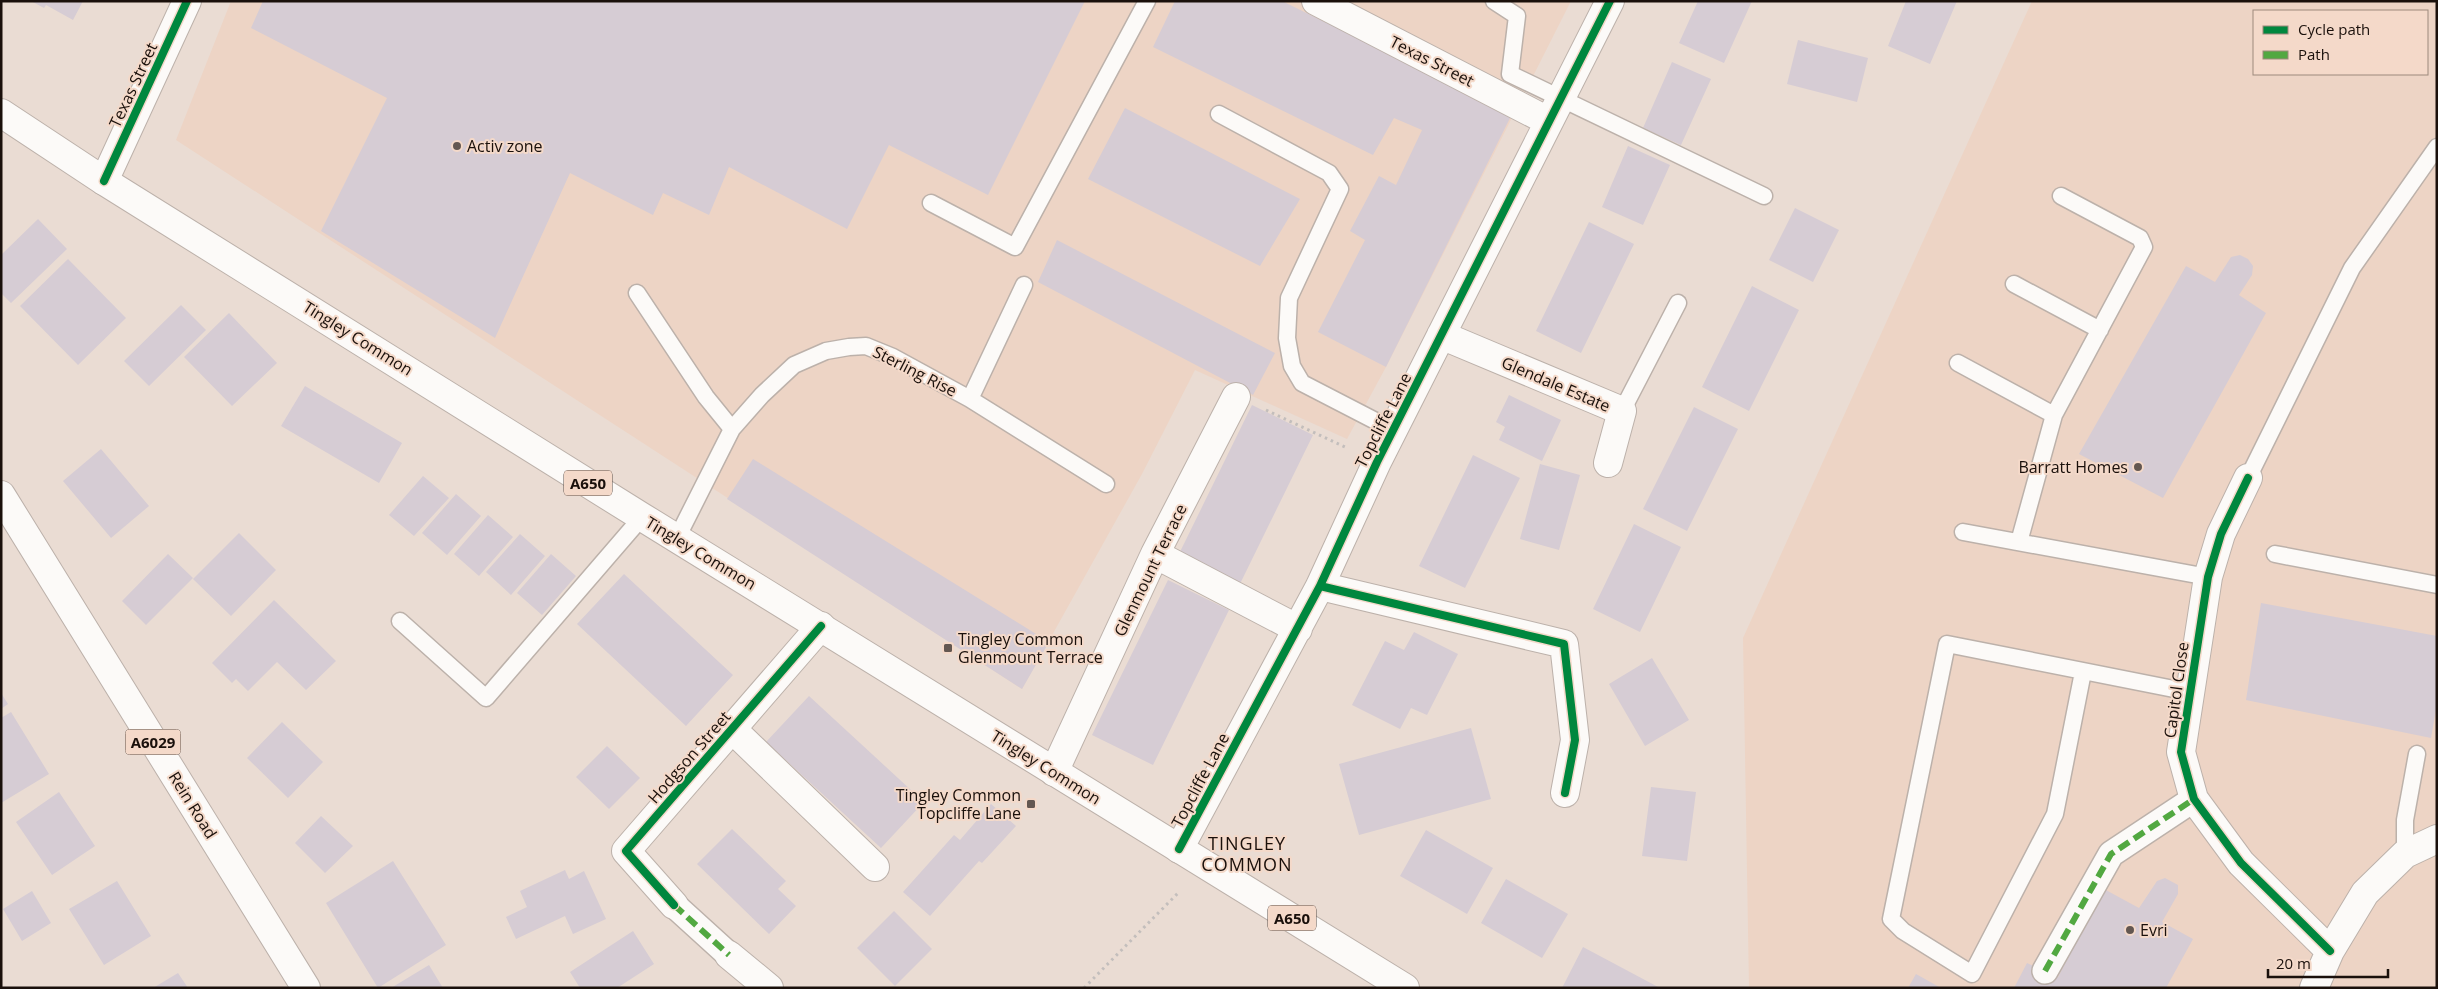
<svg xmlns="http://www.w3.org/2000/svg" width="2438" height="989" font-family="'Open Sans',sans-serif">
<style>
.built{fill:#edd4c5;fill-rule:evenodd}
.building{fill:#d6ccd4}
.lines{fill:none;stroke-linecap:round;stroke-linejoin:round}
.service-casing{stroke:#bcb1aa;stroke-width:19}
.pedestrian-casing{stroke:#bcb1aa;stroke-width:28}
.minor-casing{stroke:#bcb1aa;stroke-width:30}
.primary-casing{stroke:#bcb1aa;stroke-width:30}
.path{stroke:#c3bebc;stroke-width:3;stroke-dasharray:2.5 4;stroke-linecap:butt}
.service{stroke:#fcfaf8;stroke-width:16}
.pedestrian{stroke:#fcfaf8;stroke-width:25}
.minor{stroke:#fcfaf8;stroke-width:28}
.primary{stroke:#fcfaf8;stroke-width:28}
.quiet{stroke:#52a841;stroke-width:6;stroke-dasharray:12 6;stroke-linecap:butt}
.cycleway-casing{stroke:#f4d9c9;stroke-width:11}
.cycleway{stroke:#00873e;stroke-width:8}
.poi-dot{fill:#635751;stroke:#f4d9c9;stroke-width:2}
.labels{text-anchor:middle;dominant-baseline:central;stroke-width:4;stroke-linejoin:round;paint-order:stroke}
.shield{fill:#f4d9c9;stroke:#5b4c44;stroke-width:1}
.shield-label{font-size:15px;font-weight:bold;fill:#1a100b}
.street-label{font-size:16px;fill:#1a100b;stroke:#f4d9c9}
.poi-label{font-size:16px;fill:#1a100b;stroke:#f4d9c9;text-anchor:start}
.neighbourhood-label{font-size:18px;letter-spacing:1px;fill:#1a100b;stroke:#f4d9c9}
</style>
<rect width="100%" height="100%" fill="#eadcd3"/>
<path class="built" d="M 231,1 L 1571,1 L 1386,367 L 1347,439 L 1195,370 L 1142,474 L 1022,689 L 176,140 Z
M 2032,1 L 2437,1 L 2437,988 L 1749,988 L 1743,638 ZM 2254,11 L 2427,11 L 2427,74 L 2254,74 Z"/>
<path class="building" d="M 31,1 L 83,1 L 73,20 L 46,5 L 44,8 Z
M 263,1 L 1085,1 L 988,195 L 889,145 L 847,229 L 729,167 L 709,215 L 663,193 L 653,215 L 570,173 L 495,338 L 321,231 L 387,98 L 251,28 Z
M 1175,1 L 1282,1 L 1512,114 L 1386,367 L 1318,332 L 1365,240 L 1350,231 L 1379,176 L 1396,185 L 1422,130 L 1394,118 L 1373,155 L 1153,47 Z
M 1698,1 L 1752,1 L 1724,63 L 1679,43 Z
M 1906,1 L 1957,1 L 1930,64 L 1888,46 Z
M 1798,40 L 1868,58 L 1857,102 L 1787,84 Z
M 1672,62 L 1711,79 L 1681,145 L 1643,128 Z
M 1125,108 L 1300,199 L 1260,266 L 1088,179 Z
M 1628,146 L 1670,165 L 1643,225 L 1602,207 Z
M 1795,208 L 1839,230 L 1813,282 L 1769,260 Z
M 38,219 L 67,249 L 11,303 L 1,293 L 1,255 Z
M 1589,222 L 1634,244 L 1581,353 L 1536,331 Z
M 1057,240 L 1275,353 L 1253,395 L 1038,282 Z
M 2240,255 L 2248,259 L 2253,266 L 2252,275 L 2239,295 L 2266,313 L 2163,498 L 2079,454 L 2186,266 L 2215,282 L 2231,257 Z
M 68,259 L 126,318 L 78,365 L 20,306 Z
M 1752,286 L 1799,310 L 1749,411 L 1702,387 Z
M 181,305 L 206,330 L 149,386 L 124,361 Z
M 229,313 L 277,363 L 232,406 L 184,357 Z
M 305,386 L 402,443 L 379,483 L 281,426 Z
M 1509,395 L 1561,420 L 1542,461 L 1499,440 L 1505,427 L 1496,422 Z
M 1252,405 L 1313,435 L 1237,590 L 1176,560 Z
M 1694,407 L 1738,429 L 1687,531 L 1643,509 Z
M 101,449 L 149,506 L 111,538 L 63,481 Z
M 1473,455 L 1520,478 L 1465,588 L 1419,566 Z
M 753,459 L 1049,642 L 1022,689 L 727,499 Z
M 1540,464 L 1580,475 L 1559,550 L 1520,539 Z
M 423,476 L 449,498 L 414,536 L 389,515 Z
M 456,494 L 481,516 L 447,555 L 422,533 Z
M 488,515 L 513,537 L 479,576 L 454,554 Z
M 1634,524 L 1681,547 L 1640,632 L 1593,609 Z
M 239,533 L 276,570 L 231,616 L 193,579 Z
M 520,534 L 545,556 L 511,595 L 486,572 Z
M 168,554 L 193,578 L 146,625 L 122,601 Z
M 551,554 L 576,576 L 542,615 L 517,593 Z
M 624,574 L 733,675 L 686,726 L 577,624 Z
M 1168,580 L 1229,610 L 1153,765 L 1092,735 Z
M 274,600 L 336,661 L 306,690 L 277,662 L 248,691 L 236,679 L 232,683 L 212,663 Z
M 2261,603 L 2437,636 L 2437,704 L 2431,738 L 2246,700 Z
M 1414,632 L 1458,654 L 1427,715 L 1411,708 L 1400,729 L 1352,705 L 1385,641 L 1404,650 Z
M 1652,658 L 1689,720 L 1645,746 L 1609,684 Z
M 1,693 L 8,704 L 1,709 Z
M 809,696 L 924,802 L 881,848 L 766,742 Z
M 11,712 L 49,774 L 1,803 L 1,718 Z
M 282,722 L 323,762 L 288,798 L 247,758 Z
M 1471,728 L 1491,799 L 1359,835 L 1339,764 Z
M 607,746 L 640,778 L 609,809 L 576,777 Z
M 1651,787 L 1696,792 L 1687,861 L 1642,856 Z
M 59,792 L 95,846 L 52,875 L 16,822 Z
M 991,804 L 1016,826 L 982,863 L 979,861 L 930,916 L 903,892 L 954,835 L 960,840 Z
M 321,816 L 353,846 L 325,873 L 295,843 Z
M 732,829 L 786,881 L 778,889 L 796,906 L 769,934 L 697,864 Z
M 1426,830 L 1493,868 L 1467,914 L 1400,876 Z
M 393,861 L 446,945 L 378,988 L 326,903 Z
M 565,870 L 569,879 L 584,871 L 606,919 L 573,934 L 565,916 L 516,939 L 506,917 L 527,907 L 520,891 Z
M 2165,878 L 2178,885 L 2178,894 L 2162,922 L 2193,939 L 2166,988 L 2014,988 L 2027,963 L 2058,977 L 2104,889 L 2139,908 L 2157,881 Z
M 1506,879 L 1568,914 L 1542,958 L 1481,923 Z
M 117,881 L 151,936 L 104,965 L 69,909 Z
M 32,891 L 51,923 L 22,941 L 3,909 Z
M 894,911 L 932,949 L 895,986 L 857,948 Z
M 633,931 L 654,964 L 617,988 L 580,988 L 570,972 Z
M 1583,947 L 1660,988 L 1562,988 Z
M 429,965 L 443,988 L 391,988 Z
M 178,973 L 188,988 L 153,988 Z
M 1916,974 L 1941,988 L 1908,988 Z"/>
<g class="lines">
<g class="service-casing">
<path id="service" d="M 1494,1 L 1517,16 L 1510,74 L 1764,196
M 1219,114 L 1329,173 L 1340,189 L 1289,298 L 1287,338 L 1292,366 L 1302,383 L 1393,430
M 931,203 L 1015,247 L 1147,1
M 2014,284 L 2100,330
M 637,293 L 706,397 L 732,429
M 1958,363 L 2054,415
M 970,399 L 1024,285
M 1622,411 L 1678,303
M 2248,478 L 2352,268 L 2437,147
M 1963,532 L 2208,577
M 677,538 L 732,429 L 762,395 L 794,365 L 826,351 L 849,347 L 866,346 L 893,357 L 970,399 L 1106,484
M 2019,542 L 2054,415 L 2144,247 L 2140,238 L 2061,196
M 2275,554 L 2437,585
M 400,621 L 486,698 L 642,517
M 2083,672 L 2055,814 L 1972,974 L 1903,931 L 1891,919 L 1947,644 L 2189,692
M 2405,854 L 2405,820 L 2417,754"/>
</g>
<g class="pedestrian-casing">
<path id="pedestrian" d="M 674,905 L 729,955
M 2045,971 L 2111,854 L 2194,799"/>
</g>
<g class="minor-casing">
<path id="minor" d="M 1316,1 L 1548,121
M 104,181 L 187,1
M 1441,335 L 1622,411 L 1608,463
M 2248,478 L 2221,534 L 2208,577 L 2181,752 L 2194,799 L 2241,863 L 2330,951
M 1155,554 L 1298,629
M 1320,586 L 1564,644 L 1575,740 L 1565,793
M 732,729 L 875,867
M 1054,772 L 1155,554 L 1236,397
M 1179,849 L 1320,586 L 1377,462 L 1610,1
M 674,905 L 626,851 L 821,626
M 729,955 L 769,988
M 2314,988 L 2330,951 L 2365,893 L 2405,854 L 2437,839"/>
</g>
<g class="primary-casing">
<path id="primary" d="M 1,113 L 104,181 L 642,517 L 1405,988
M 1,495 L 306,988"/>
</g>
<path class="path" d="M 1266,410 L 1345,447
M 1084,988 L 1180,891"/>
<use href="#service" class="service"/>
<use href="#pedestrian" class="pedestrian"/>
<use href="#minor" class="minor"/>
<use href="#primary" class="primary"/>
<path class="quiet" d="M 674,905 L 729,955
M 2045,971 L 2111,854 L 2194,799"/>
<g class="cycleway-casing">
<path id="cycleway" d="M 104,181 L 187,1
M 2248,478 L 2221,534 L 2208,577 L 2181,752 L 2194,799 L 2241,863 L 2330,951
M 1320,586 L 1564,644 L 1575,740 L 1565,793
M 1179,849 L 1320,586 L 1377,462 L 1610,1
M 674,905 L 626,851 L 821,626"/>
</g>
<use href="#cycleway" class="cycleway"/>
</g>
<g class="poi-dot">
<circle cx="457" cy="146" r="5"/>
<circle cx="2138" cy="467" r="5"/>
<rect x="943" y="643" width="10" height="10" rx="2.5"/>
<rect x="1026" y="799" width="10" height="10" rx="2.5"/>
<circle cx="2130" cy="930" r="5"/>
</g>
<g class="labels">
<g class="shield">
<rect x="564" y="470.5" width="48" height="25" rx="4"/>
<rect x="125.5" y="729.5" width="55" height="25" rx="4"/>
<rect x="1268" y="905.5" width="48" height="25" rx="4"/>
</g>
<g class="shield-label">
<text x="588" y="483">A650</text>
<text x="153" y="742">A6029</text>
<text x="1292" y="918">A650</text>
</g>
<g class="street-label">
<text transform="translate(1432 61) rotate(27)">Texas Street</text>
<text transform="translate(133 85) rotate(-65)">Texas Street</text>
<text transform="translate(358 338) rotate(32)">Tingley Common</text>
<text transform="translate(915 371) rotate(27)">Sterling Rise</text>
<text transform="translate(1556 384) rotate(23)">Glendale Estate</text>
<text transform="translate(1383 420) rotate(-63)">Topcliffe Lane</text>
<text transform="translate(701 553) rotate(31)">Tingley Common</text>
<text transform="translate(1150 570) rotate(-64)">Glenmount Terrace</text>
<text transform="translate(2176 690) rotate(-82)">Capitol Close</text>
<text transform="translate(689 757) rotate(-49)">Hodgson Street</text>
<text transform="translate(1046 767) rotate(32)">Tingley Common</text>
<text transform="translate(1200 780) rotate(-62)">Topcliffe Lane</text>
<text transform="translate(193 805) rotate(58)">Rein Road</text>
</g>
<g class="poi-label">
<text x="467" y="146">Activ zone</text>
<text x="2128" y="467" text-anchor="end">Barratt Homes</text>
<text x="958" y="639">Tingley Common<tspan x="958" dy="18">Glenmount Terrace</tspan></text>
<text x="1021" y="795" text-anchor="end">Tingley Common<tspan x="1021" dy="18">Topcliffe Lane</tspan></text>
<text x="2140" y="930">Evri</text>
</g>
<g class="neighbourhood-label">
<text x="1247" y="843">TINGLEY<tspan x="1247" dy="21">COMMON</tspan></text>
</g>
</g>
<rect width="2438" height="989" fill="none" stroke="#1a100b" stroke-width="5"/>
<rect x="2253" y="10" width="175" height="65" fill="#f4d9c9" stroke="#9d897d"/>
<rect x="2263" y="26" width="25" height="8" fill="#00873e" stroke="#9d897d"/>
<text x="2298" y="35" font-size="15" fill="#1a100b">Cycle path</text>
<rect x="2263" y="51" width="25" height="8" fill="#52a841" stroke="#9d897d"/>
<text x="2298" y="60" font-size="15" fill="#1a100b">Path</text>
<path d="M2268 969v8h120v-8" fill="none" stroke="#1a100b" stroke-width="2.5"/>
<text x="2276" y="969" font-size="15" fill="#1a100b" stroke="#f4d9c9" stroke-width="4" paint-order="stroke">20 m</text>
</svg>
